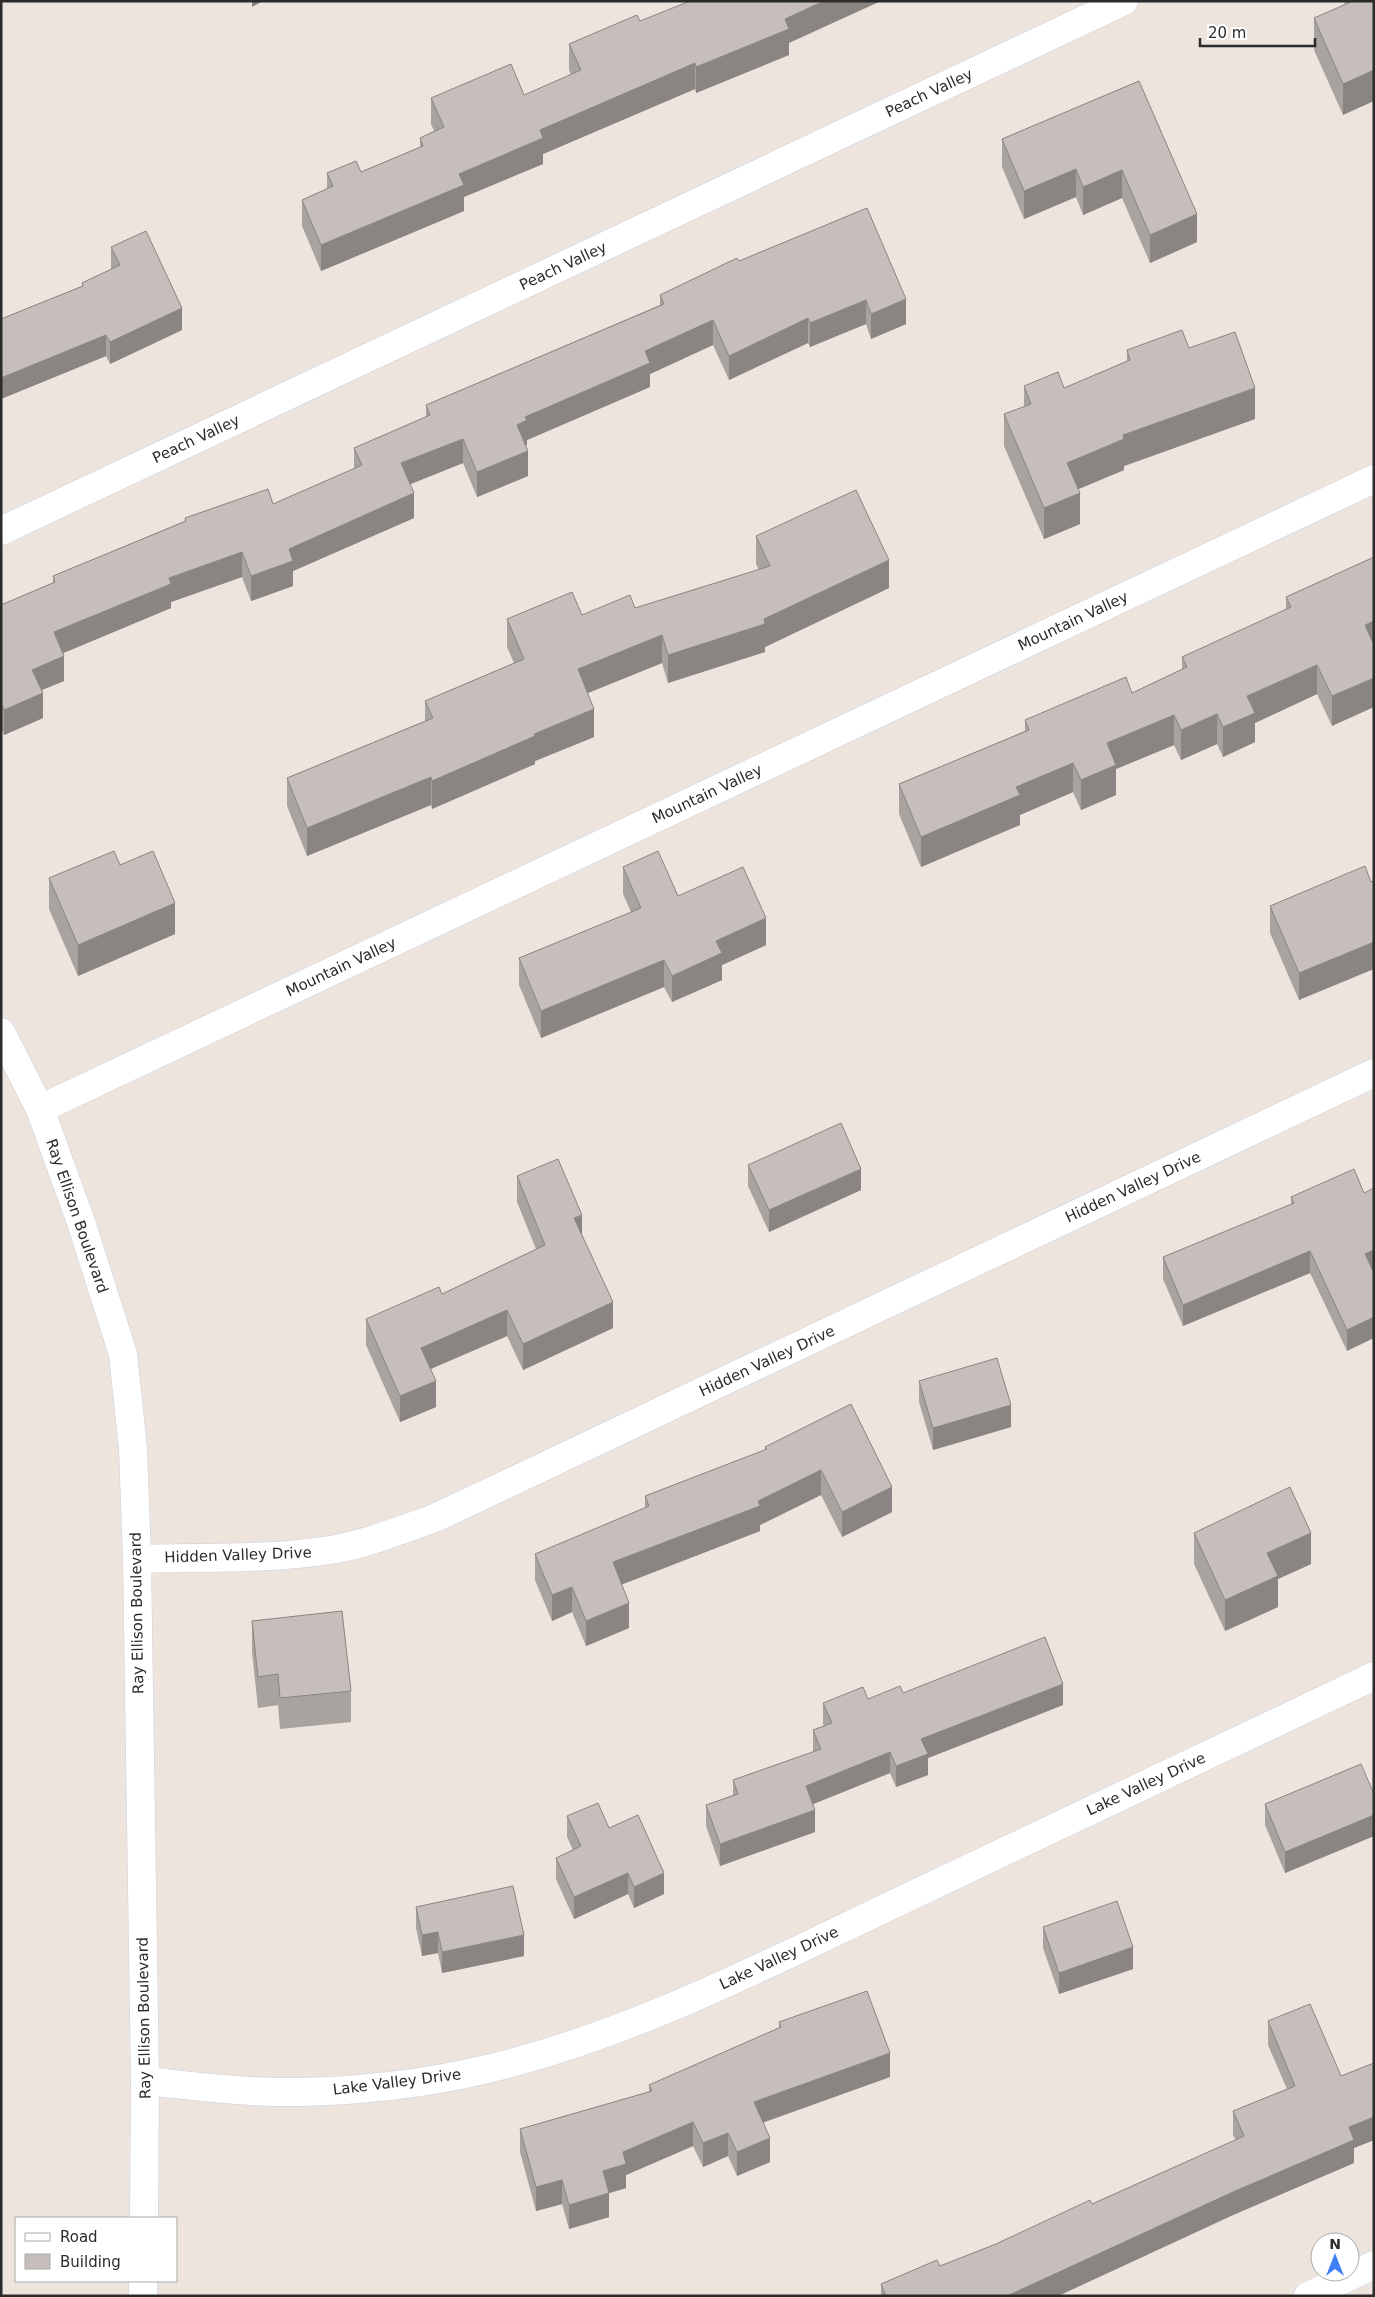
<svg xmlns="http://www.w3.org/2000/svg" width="1375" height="2297" font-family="'DejaVu Sans',sans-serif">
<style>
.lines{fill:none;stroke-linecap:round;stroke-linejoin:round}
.minor-casing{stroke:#ccd1dc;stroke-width:29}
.tertiary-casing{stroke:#ccd1dc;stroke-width:29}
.minor{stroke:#fff;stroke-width:28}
.tertiary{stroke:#fff;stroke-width:28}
.wall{fill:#a9a3a0}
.shaded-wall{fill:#8a8582}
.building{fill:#c5beba;stroke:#8a8582}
.labels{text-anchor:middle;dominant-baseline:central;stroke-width:4.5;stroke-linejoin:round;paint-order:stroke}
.street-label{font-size:15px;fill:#2b2b2b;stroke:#fff}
</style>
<rect width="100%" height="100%" fill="#ede4dd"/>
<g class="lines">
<g class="minor-casing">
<path id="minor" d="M 1,531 L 1124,1
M 40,1109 L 1374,479
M 137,1559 C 201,1557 266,1560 330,1550 C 366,1544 401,1530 435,1518 L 1374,1073
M 145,2081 C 176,2084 206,2088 237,2090 C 310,2096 402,2088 474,2072 C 623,2039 759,1968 896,1903 C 1055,1827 1215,1752 1374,1676
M 1308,2296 L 1374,2265"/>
</g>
<g class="tertiary-casing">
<path id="tertiary" d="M 1,1032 L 40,1109 L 81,1222 L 123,1354 L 133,1448 L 137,1559 L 145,2081 L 144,2218
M 143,2296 L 143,2281"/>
</g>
<use href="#minor" class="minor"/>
<use href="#tertiary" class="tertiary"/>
</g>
<path class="wall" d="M 1344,1 L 1374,1 L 1343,115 L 1314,50 L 1314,18 L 1345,5 Z
M 640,21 L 789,43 L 789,55 L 696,93 L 695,89 L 543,154 L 543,164 L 464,197 L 464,211 L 321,271 L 302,226 L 302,200 L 327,189 L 327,173 L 361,172 L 420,147 L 420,138 L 434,131 L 431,124 L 431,98 L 524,95 L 571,75 L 569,70 L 569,44 Z
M 1139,81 L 1197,242 L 1150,263 L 1122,198 L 1083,215 L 1076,197 L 1024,219 L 1002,167 L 1002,139 Z
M 867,208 L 906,324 L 871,339 L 866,324 L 810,347 L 808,343 L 729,380 L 713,345 L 650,374 L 650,387 L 527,440 L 527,445 L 526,445 L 528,476 L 477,497 L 463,463 L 410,484 L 414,518 L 293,571 L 293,586 L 251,601 L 242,577 L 171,602 L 171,608 L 63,653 L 64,681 L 42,690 L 43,718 L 4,735 L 1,728 L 1,605 L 53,583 L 53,576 L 185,521 L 185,518 L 273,504 L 354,469 L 354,448 L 426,417 L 426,405 L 660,305 L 660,295 Z
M 111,247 L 182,330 L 110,364 L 106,356 L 1,399 L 1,319 L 82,286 L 82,283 L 111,269 Z
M 1189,348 L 1255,419 L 1124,466 L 1124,470 L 1078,489 L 1080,524 L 1044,539 L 1004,446 L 1004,414 L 1024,407 L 1024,386 L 1064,388 L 1127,361 L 1127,350 Z
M 756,536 L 889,588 L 765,647 L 765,652 L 668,683 L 662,663 L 588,693 L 594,737 L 535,761 L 535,764 L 432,809 L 431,805 L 307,856 L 287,806 L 287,778 L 425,721 L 425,701 L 514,663 L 507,647 L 507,619 L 582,615 L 635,608 L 759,570 L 756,564 Z
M 1374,557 L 1332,726 L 1317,694 L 1255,723 L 1255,742 L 1223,757 L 1217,744 L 1181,760 L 1174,745 L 1116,769 L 1116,795 L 1081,810 L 1073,792 L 1020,815 L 1020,825 L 921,867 L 899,814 L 899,784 L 1025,731 L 1025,720 L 1132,693 L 1182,669 L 1182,657 L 1286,610 L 1286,597 Z
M 120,865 L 175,934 L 78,976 L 49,909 L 49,878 Z
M 623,867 L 678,896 L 766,945 L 722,965 L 722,980 L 672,1002 L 664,987 L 541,1038 L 519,985 L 519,958 L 631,912 L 623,894 Z
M 1371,882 L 1299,1000 L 1270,933 L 1270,906 Z
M 748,1165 L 861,1190 L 769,1232 L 748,1186 Z
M 517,1176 L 582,1235 L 613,1328 L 523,1370 L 507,1336 L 431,1369 L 436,1407 L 400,1422 L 366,1345 L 366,1319 L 442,1294 L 536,1249 L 517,1202 Z
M 1291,1197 L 1374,1271 L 1347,1351 L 1310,1273 L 1183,1326 L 1163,1279 L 1163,1257 L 1291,1205 Z
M 919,1381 L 1011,1427 L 933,1450 L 919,1402 Z
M 851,1404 L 892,1512 L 842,1537 L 821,1495 L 760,1525 L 760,1531 L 622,1584 L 629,1628 L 586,1646 L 572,1612 L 552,1621 L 535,1580 L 535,1554 L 645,1508 L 645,1496 L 765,1450 L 765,1447 Z
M 1194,1533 L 1311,1564 L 1278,1579 L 1278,1607 L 1225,1631 L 1194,1564 Z
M 252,1621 L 351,1691 L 351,1722 L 280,1729 L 278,1705 L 258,1708 L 252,1652 Z
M 903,1693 L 1063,1705 L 928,1758 L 928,1775 L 896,1787 L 890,1773 L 813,1804 L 815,1832 L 720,1866 L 706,1826 L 706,1805 L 733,1795 L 733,1780 L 813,1752 L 813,1730 L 824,1726 L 823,1724 L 823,1703 L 868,1699 Z
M 1374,1794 L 1374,1836 L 1285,1873 L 1265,1825 L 1265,1804 Z
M 567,1816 L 609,1828 L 664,1894 L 634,1908 L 628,1894 L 574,1919 L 556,1879 L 556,1858 L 573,1850 L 567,1837 Z
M 416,1907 L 524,1956 L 442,1973 L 438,1953 L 422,1956 L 416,1928 Z
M 1043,1927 L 1133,1969 L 1059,1994 L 1043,1948 Z
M 1268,2021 L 1341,2076 L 1374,2063 L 1374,2140 L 1354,2148 L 1354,2163 L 1233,2215 L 1058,2296 L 881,2296 L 881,2284 L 940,2266 L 996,2244 L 1092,2204 L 1236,2140 L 1233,2135 L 1233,2111 L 1287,2089 L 1268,2045 Z
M 779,2022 L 890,2077 L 763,2122 L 770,2162 L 737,2176 L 728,2156 L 703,2167 L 693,2146 L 626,2175 L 626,2188 L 609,2193 L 609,2217 L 569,2229 L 562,2204 L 536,2211 L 520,2152 L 520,2129 L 649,2092 L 649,2085 L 779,2028 Z"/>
<path class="shaded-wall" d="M 252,1 L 263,1 L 252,7 Z
M 824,1 L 881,1 L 789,43 L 789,55 L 696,93 L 696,67 L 785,19 Z
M 695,63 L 695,89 L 543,154 L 543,164 L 464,197 L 464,211 L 321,271 L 321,245 L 459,174 L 540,130 Z
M 1374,70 L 1374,101 L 1343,115 L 1343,84 Z
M 1076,169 L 1076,197 L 1024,219 L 1024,191 Z
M 1122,170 L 1122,198 L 1083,215 L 1083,187 Z
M 1197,214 L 1197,242 L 1150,263 L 1150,235 Z
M 906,299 L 906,324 L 871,339 L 871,314 Z
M 866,300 L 866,324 L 810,347 L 810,323 Z
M 182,308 L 182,330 L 110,364 L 110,342 Z
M 808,318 L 808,343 L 729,380 L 729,356 Z
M 713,320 L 713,345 L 650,374 L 650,387 L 527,440 L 527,445 L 517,449 L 517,425 L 525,417 L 645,351 Z
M 106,335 L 106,356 L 1,399 L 1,378 Z
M 1255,388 L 1255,419 L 1124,466 L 1124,470 L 1067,494 L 1067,463 L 1123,435 Z
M 463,439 L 463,463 L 401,488 L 401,463 Z
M 528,451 L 528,476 L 477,497 L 477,472 Z
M 414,493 L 414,518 L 293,571 L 293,586 L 251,601 L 251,576 L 289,549 Z
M 1080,493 L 1080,524 L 1044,539 L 1044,508 Z
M 242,552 L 242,577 L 171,602 L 171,608 L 54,657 L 54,632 L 169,578 Z
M 889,560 L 889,588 L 765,647 L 765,652 L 668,683 L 668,655 L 764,619 Z
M 1374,621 L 1374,651 L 1365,625 Z
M 662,635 L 662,663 L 578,697 L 578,669 Z
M 64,656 L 64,681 L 32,694 L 32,670 Z
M 1317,665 L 1317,694 L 1255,723 L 1255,742 L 1223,757 L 1223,727 L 1247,696 Z
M 1374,678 L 1374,707 L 1332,726 L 1332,696 Z
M 43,693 L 43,718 L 4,735 L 4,710 Z
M 594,709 L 594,737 L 535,761 L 535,764 L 432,809 L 432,781 L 534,734 Z
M 1217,714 L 1217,744 L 1181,760 L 1181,730 Z
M 1174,715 L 1174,745 L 1116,769 L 1116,795 L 1081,810 L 1081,780 L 1107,743 Z
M 1073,763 L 1073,792 L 1020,815 L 1020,825 L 921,867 L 921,837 L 1016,787 Z
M 431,777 L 431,805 L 307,856 L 307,828 Z
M 175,903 L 175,934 L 78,976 L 78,945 Z
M 766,918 L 766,945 L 722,965 L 722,980 L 672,1002 L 672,976 L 716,941 Z
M 1374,942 L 1374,969 L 1299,1000 L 1299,973 Z
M 664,960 L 664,987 L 541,1038 L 541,1011 Z
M 861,1169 L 861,1190 L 769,1232 L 769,1210 Z
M 582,1215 L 582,1241 L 574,1218 Z
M 1374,1250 L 1374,1271 L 1365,1275 L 1365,1254 Z
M 1310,1251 L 1310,1273 L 1183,1326 L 1183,1305 Z
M 613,1302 L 613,1328 L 523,1370 L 523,1344 Z
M 507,1310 L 507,1336 L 421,1373 L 421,1348 Z
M 1374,1317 L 1374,1338 L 1347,1351 L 1347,1330 Z
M 436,1381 L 436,1407 L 400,1422 L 400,1396 Z
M 1011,1405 L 1011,1427 L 933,1450 L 933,1428 Z
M 821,1470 L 821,1495 L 760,1525 L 760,1531 L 613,1588 L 613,1562 L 758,1501 Z
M 892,1487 L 892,1512 L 842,1537 L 842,1512 Z
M 1311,1533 L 1311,1564 L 1278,1579 L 1278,1607 L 1225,1631 L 1225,1600 L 1267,1553 Z
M 572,1587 L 572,1612 L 552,1621 L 552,1595 Z
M 629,1603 L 629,1628 L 586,1646 L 586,1621 Z
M 1063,1684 L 1063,1705 L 928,1758 L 928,1775 L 896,1787 L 896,1766 L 921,1739 Z
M 890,1752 L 890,1773 L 806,1807 L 806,1786 Z
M 815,1810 L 815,1832 L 720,1866 L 720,1844 Z
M 1374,1815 L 1374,1836 L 1285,1873 L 1285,1852 Z
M 628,1873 L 628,1894 L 574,1919 L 574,1897 Z
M 664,1873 L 664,1894 L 634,1908 L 634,1887 Z
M 438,1932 L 438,1953 L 422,1956 L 422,1935 Z
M 524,1935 L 524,1956 L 442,1973 L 442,1952 Z
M 1133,1947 L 1133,1969 L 1059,1994 L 1059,1973 Z
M 890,2053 L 890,2077 L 754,2126 L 754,2102 Z
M 1374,2117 L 1374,2140 L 1354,2148 L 1354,2163 L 1233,2215 L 1058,2296 L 1007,2296 L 1349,2127 Z
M 693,2122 L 693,2146 L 626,2175 L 626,2188 L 603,2195 L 603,2171 L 623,2152 Z
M 728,2133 L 728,2156 L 703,2167 L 703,2143 Z
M 770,2138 L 770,2162 L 737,2176 L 737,2152 Z
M 562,2180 L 562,2204 L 536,2211 L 536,2187 Z
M 609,2193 L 609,2217 L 569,2229 L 569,2205 Z"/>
<path class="building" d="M 690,1 L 824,1 L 785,19 L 789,29 L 696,67 L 695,63 L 540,130 L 543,138 L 459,174 L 464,185 L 321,245 L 302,200 L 333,186 L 327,173 L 356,161 L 361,172 L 423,146 L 420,138 L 444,127 L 431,98 L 511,64 L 524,95 L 581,70 L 569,44 L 637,15 L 640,21 Z
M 1353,1 L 1374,1 L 1374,70 L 1343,84 L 1314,18 Z
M 1139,81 L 1197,214 L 1150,235 L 1122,170 L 1083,187 L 1076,169 L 1024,191 L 1002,139 Z
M 867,208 L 906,299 L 871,314 L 866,300 L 810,323 L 808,318 L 729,356 L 713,320 L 645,351 L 650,363 L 525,417 L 527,420 L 517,425 L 528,451 L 477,472 L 463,439 L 401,463 L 414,493 L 289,549 L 293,561 L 251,576 L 242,552 L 169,578 L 171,584 L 54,632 L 64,656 L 32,670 L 43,693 L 4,710 L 1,703 L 1,605 L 55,582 L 53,576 L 186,521 L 185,518 L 268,489 L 273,504 L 362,465 L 354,448 L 430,415 L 426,405 L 664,304 L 660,295 L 737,258 L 739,261 Z
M 146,231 L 182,308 L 110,342 L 106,335 L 1,378 L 1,319 L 83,286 L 82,283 L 120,265 L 111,247 Z
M 1182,330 L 1189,348 L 1235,332 L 1255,388 L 1123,435 L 1124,439 L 1067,463 L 1080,493 L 1044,508 L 1004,414 L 1031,404 L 1024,386 L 1058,372 L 1064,388 L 1130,360 L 1127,350 Z
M 856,490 L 889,560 L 764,619 L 765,624 L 668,655 L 662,635 L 578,669 L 594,709 L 534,734 L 535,736 L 432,781 L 431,777 L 307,828 L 287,778 L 433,718 L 425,701 L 524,659 L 507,619 L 572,592 L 582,615 L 630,595 L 635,608 L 770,566 L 756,536 Z
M 1374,557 L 1374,621 L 1365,625 L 1374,645 L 1374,678 L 1332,696 L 1317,665 L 1247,696 L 1255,713 L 1223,727 L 1217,714 L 1181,730 L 1174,715 L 1107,743 L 1116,765 L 1081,780 L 1073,763 L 1016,787 L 1020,795 L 921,837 L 899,784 L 1029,730 L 1025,720 L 1126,677 L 1132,693 L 1187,667 L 1182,657 L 1291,607 L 1286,597 Z
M 114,851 L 120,865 L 153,851 L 175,903 L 78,945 L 49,878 Z
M 658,851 L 678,896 L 743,867 L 766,918 L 716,941 L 722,953 L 672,976 L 664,960 L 541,1011 L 519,958 L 641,908 L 623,867 Z
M 1365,866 L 1371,882 L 1374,881 L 1374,942 L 1299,973 L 1270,906 Z
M 841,1123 L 861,1169 L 769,1210 L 748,1165 Z
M 558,1159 L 582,1215 L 574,1218 L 613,1302 L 523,1344 L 507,1310 L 421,1348 L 436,1381 L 400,1396 L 366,1319 L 439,1287 L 442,1294 L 545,1245 L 517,1176 Z
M 1354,1169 L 1364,1193 L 1374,1188 L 1374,1250 L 1365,1254 L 1374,1273 L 1374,1317 L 1347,1330 L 1310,1251 L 1183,1305 L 1163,1257 L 1294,1203 L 1291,1197 Z
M 997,1358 L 1011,1405 L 933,1428 L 919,1381 Z
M 851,1404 L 892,1487 L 842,1512 L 821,1470 L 758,1501 L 760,1506 L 613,1562 L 629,1603 L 586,1621 L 572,1587 L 552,1595 L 535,1554 L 649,1506 L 645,1496 L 767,1449 L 765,1447 Z
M 1290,1487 L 1311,1533 L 1267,1553 L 1278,1576 L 1225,1600 L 1194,1533 Z
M 342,1611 L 351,1691 L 280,1698 L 278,1674 L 258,1677 L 252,1621 Z
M 1045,1637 L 1063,1684 L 921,1739 L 928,1754 L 896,1766 L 890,1752 L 806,1786 L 815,1810 L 720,1844 L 706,1805 L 738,1794 L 733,1780 L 821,1749 L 813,1730 L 832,1723 L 823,1703 L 863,1687 L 868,1699 L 900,1686 L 903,1693 Z
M 1361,1764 L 1374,1794 L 1374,1815 L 1285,1852 L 1265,1804 Z
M 598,1803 L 609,1828 L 638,1815 L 664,1873 L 634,1887 L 628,1873 L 574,1897 L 556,1858 L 581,1846 L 567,1816 Z
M 513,1886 L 524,1935 L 442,1952 L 438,1932 L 422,1935 L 416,1907 Z
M 1117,1901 L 1133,1947 L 1059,1973 L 1043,1927 Z
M 867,1991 L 890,2053 L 754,2102 L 770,2138 L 737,2152 L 728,2133 L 703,2143 L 693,2122 L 623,2152 L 626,2164 L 603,2171 L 609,2193 L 569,2205 L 562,2180 L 536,2187 L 520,2129 L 652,2091 L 649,2085 L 781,2027 L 779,2022 Z
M 1310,2004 L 1341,2076 L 1374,2063 L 1374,2117 L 1349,2127 L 1354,2140 L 1233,2192 L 1007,2296 L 886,2296 L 881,2284 L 937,2260 L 940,2266 L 996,2244 L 1090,2200 L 1092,2204 L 1244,2136 L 1233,2111 L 1295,2086 L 1268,2021 Z"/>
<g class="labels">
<g class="street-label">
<text transform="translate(929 93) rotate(-25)">Peach Valley</text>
<text transform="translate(563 266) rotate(-25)">Peach Valley</text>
<text transform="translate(196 439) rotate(-25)">Peach Valley</text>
<text transform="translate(1073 621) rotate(-25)">Mountain Valley</text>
<text transform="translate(707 794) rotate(-25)">Mountain Valley</text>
<text transform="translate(341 967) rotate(-25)">Mountain Valley</text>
<text transform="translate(1133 1187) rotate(-25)">Hidden Valley Drive</text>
<text transform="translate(77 1216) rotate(71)">Ray Ellison Boulevard</text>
<text transform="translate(767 1361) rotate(-25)">Hidden Valley Drive</text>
<text transform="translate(238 1555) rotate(-2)">Hidden Valley Drive</text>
<text transform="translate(137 1613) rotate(-91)">Ray Ellison Boulevard</text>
<text transform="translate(1146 1784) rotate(-25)">Lake Valley Drive</text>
<text transform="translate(779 1958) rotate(-25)">Lake Valley Drive</text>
<text transform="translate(144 2018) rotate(-91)">Ray Ellison Boulevard</text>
<text transform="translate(397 2082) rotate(-7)">Lake Valley Drive</text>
</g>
</g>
<rect width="1375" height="2297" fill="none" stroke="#2b2b2b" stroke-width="5"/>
<rect x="15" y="2217" width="162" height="65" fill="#ffffff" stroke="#aaaaaa"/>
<rect x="25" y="2233" width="25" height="8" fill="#ffffff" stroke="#aaaaaa"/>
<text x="60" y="2242" font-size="15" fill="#2b2b2b">Road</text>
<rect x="25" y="2254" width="25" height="15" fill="#c5beba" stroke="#aaaaaa"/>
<text x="60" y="2267" font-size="15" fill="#2b2b2b">Building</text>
<g transform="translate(1335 2257)"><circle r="24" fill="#ffffff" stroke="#aaaaaa"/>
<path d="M0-4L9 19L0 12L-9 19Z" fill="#407ff7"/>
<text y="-8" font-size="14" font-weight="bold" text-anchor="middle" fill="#2b2b2b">N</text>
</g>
<path d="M1200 38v8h115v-8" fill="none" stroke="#2b2b2b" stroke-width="2.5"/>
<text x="1208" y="38" font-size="15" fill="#2b2b2b" stroke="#ffffff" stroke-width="4" paint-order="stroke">20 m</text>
</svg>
